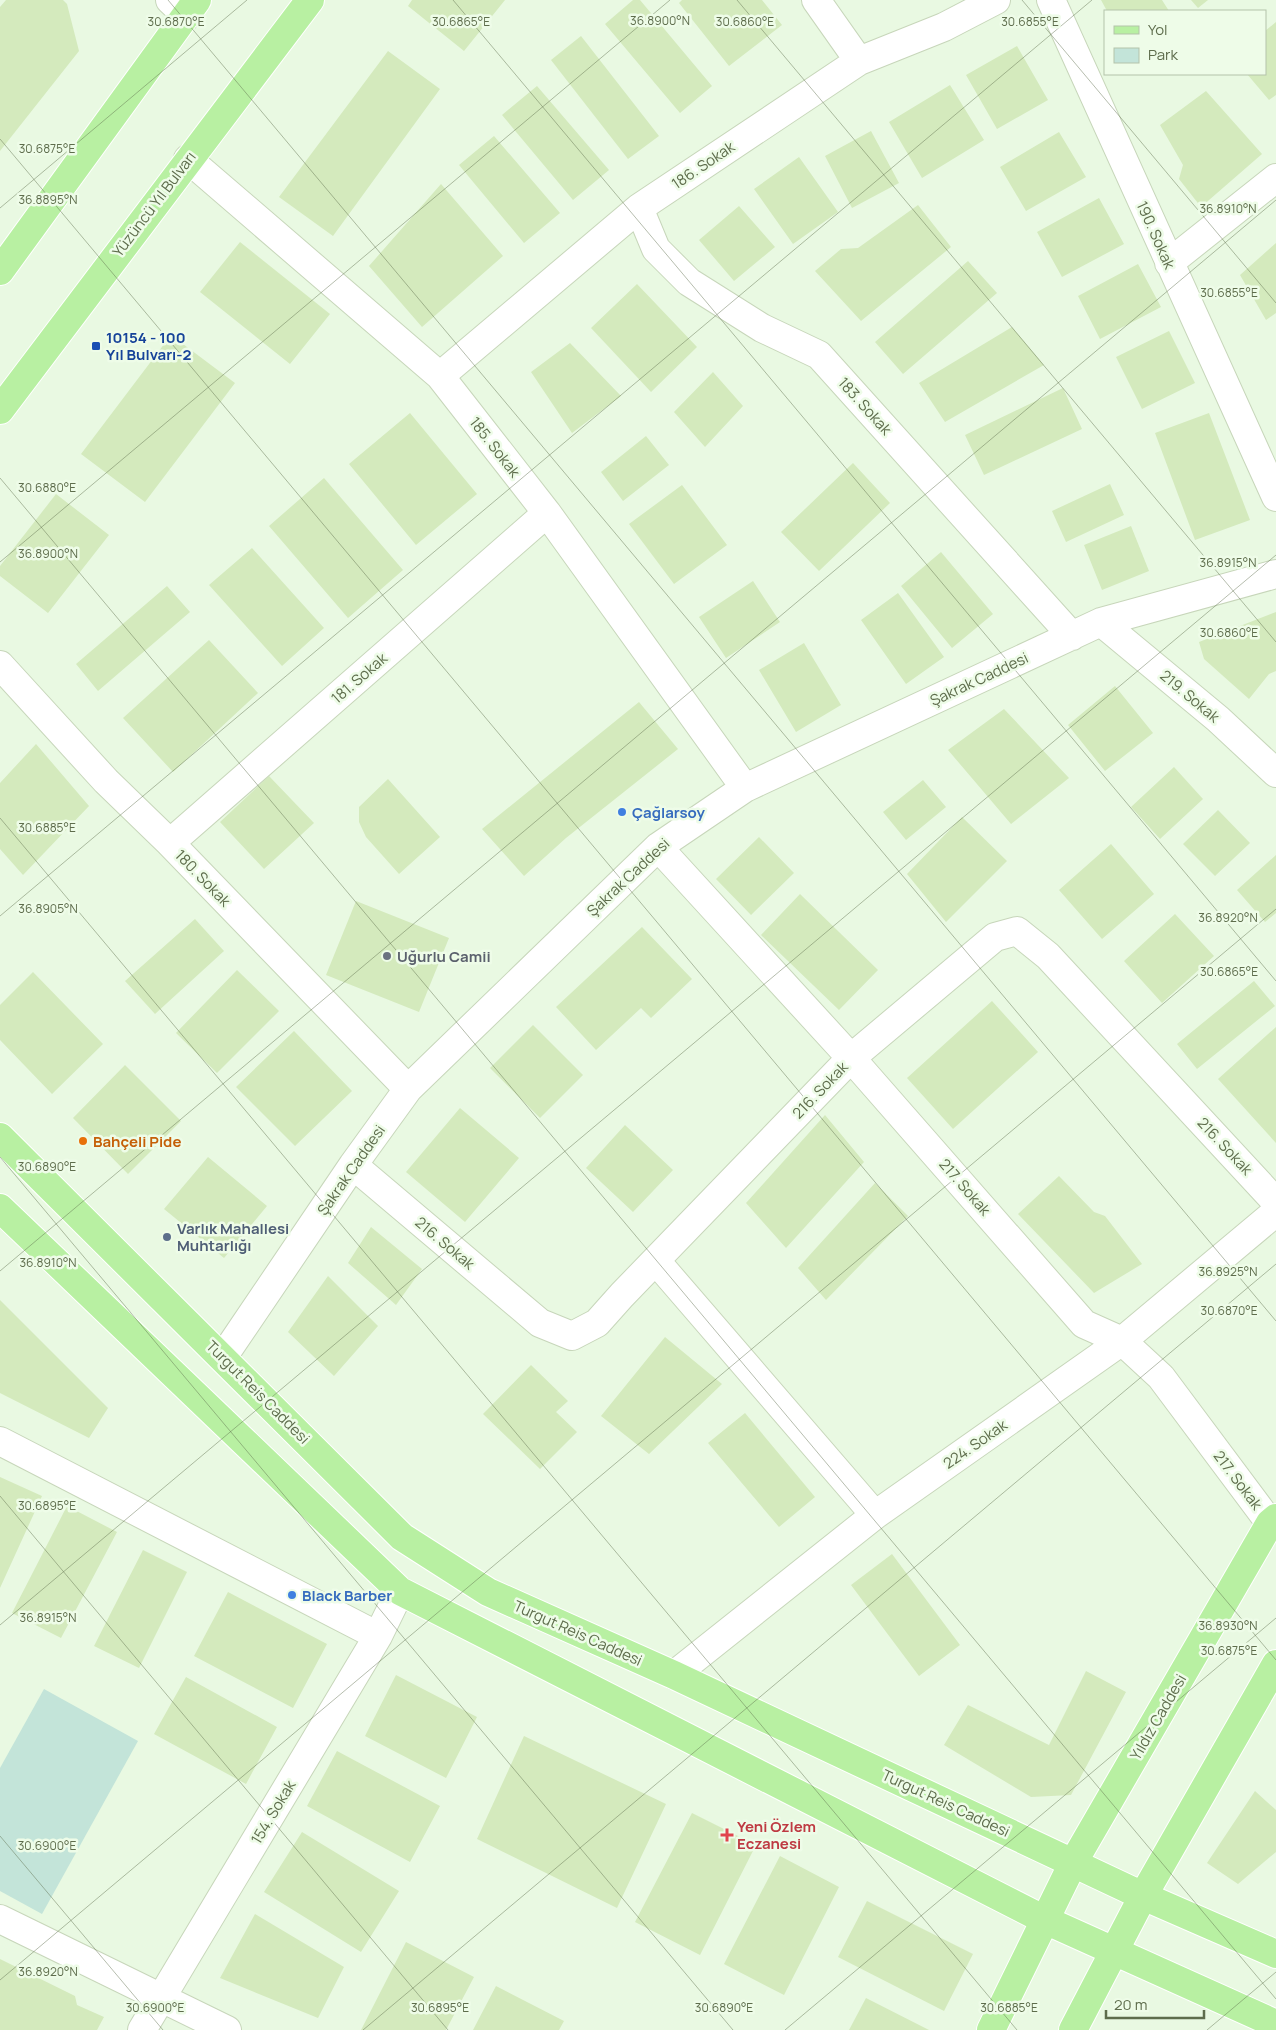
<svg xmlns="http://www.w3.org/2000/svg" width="1276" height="2030" font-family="Manrope,sans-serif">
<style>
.green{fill:#c3e4d9}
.building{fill:#d4eabd}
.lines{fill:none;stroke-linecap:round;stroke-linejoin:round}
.minor-casing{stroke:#c7d6ba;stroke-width:30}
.major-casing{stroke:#fff;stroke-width:30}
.minor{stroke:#fff;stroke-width:28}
.major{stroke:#b8f0a2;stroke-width:28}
.ticks{fill:none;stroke:#5e6d4c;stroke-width:1;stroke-opacity:0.45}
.transit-dot{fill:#1a4fb4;stroke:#eefce8;stroke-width:2}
.shop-dot{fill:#3f7fe0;stroke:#eefce8;stroke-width:2}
.worship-dot{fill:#6b7280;stroke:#eefce8;stroke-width:2}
.food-dot{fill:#e8710a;stroke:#eefce8;stroke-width:2}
.service-dot{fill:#5c6f8a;stroke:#eefce8;stroke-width:2}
.health-dot{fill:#e0444e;stroke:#eefce8;stroke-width:2}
.labels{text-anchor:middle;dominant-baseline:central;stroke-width:5;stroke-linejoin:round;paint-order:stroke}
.street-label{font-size:15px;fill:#5e6d4c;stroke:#eefce8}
.transit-label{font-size:15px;font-weight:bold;fill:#164399;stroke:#eefce8;text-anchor:start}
.shop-label{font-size:15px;font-weight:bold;fill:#366cbe;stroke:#eefce8;text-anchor:start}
.worship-label{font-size:15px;font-weight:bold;fill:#5b616d;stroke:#eefce8;text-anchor:start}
.food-label{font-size:15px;font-weight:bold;fill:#c56008;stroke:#eefce8;text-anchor:start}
.service-label{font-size:15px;font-weight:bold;fill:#4e5e75;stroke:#eefce8;text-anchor:start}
.health-label{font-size:15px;font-weight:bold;fill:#be3a42;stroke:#eefce8;text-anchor:start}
.ticks-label{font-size:12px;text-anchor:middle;fill:#5e6d4c;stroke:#eefce8;stroke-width:5;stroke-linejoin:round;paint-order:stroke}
</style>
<rect width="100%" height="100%" fill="#e9f9e2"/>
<path class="green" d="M 44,1689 L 138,1741 L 42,1914 L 0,1891 L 0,1768 Z"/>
<path class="building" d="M 6,0 L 63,0 L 67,4 L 79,51 L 0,151 L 0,7 Z
M 412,0 L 505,0 L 464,51 L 408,6 Z
M 633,0 L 640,0 L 712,86 L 680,113 L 605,24 Z
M 682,0 L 762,0 L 782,25 L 729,66 L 679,3 Z
M 1101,0 L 1162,0 L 1169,11 L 1107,11 Z
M 1191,0 L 1208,0 L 1198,8 Z
M 1276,22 L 1276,95 L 1269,100 L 1247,74 L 1265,74 L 1265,31 Z
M 581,36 L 659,136 L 628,159 L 551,60 Z
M 1017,46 L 1048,100 L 997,129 L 966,75 Z
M 388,51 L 440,89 L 333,236 L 279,197 Z
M 950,85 L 984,140 L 922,178 L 889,122 Z
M 537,86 L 609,170 L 573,200 L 502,115 Z
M 1206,91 L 1262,154 L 1201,207 L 1179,179 L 1183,165 L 1160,125 Z
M 871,131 L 899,183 L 852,208 L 825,156 Z
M 1059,132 L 1086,177 L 1026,211 L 1000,167 Z
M 494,136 L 560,213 L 524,243 L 459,165 Z
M 799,157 L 838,212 L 793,244 L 754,189 Z
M 441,184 L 503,256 L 422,327 L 369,266 Z
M 1099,198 L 1124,244 L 1062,277 L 1037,232 Z
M 918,205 L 951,247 L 861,321 L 815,271 L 841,249 L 858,248 Z
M 739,206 L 775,247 L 734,281 L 699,240 Z
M 240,242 L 330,314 L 290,364 L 200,292 Z
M 1276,243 L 1276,313 L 1266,320 L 1240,275 Z
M 968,261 L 997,293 L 903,374 L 875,342 Z
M 1138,264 L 1161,307 L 1100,339 L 1078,296 Z
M 637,284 L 697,347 L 651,392 L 591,328 Z
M 1012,327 L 1044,365 L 945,422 L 919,383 Z
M 1169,331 L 1195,383 L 1142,409 L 1116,357 Z
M 171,335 L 235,383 L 145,502 L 81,454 Z
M 570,343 L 621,396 L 572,433 L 531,372 Z
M 713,372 L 743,406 L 705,447 L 674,412 Z
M 1063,388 L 1082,429 L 984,475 L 965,435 Z
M 410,413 L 477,494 L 416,545 L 349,464 Z
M 1209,413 L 1250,520 L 1195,540 L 1155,433 Z
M 646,436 L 669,465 L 623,501 L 601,472 Z
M 853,463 L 890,503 L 819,571 L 781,532 Z
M 324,478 L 403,570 L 348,618 L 269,526 Z
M 1110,484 L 1124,515 L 1066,542 L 1052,511 Z
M 682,485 L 727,545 L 674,584 L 629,524 Z
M 56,494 L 109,535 L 48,613 L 0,576 L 0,566 Z
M 1131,526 L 1149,571 L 1102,590 L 1084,545 Z
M 252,548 L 324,628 L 282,666 L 209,585 Z
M 941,552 L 993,614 L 952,648 L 901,586 Z
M 753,581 L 780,622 L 726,658 L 699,617 Z
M 167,586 L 190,612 L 98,691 L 76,664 Z
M 898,593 L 944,657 L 906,684 L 861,620 Z
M 1276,612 L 1276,671 L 1269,674 L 1249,699 L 1204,659 L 1199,642 Z
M 209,640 L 258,693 L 173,772 L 123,718 Z
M 804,643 L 841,705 L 796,732 L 759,670 Z
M 1115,686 L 1153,733 L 1105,771 L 1068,725 Z
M 639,702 L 678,749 L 566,838 L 524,876 L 482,829 Z
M 1004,709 L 1069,778 L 1011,824 L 948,750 Z
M 36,744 L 89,806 L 23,875 L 0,849 L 0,783 Z
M 1174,767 L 1203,799 L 1160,839 L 1131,807 Z
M 269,776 L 314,823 L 264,869 L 220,822 Z
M 388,779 L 440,837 L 399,874 L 366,837 L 359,822 L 359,807 Z
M 923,780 L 946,807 L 906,840 L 883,812 Z
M 1218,810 L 1250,843 L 1215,876 L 1183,844 Z
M 962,817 L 1007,861 L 946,922 L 907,874 Z
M 759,837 L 794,873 L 751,915 L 716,879 Z
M 1111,844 L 1154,894 L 1102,939 L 1059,890 Z
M 1276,855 L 1276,913 L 1265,922 L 1237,890 Z
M 800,894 L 878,970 L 839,1010 L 761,935 Z
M 356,901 L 449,938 L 419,1012 L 326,975 Z
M 1175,914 L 1214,956 L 1162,1003 L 1124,961 Z
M 195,919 L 224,951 L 155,1014 L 125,981 Z
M 642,927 L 692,979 L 651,1018 L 641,1008 L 596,1050 L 556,1007 Z
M 237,970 L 279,1011 L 217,1073 L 176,1033 Z
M 33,972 L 103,1044 L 52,1094 L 0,1040 L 0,1005 Z
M 1254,981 L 1275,1006 L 1197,1069 L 1177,1044 Z
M 992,1001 L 1038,1052 L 953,1129 L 907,1078 Z
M 533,1025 L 583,1075 L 540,1118 L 490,1068 Z
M 1276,1027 L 1276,1143 L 1218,1079 Z
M 294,1031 L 352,1091 L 295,1146 L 236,1087 Z
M 125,1065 L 181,1121 L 128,1174 L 73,1118 Z
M 460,1108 L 519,1158 L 465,1222 L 406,1172 Z
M 825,1115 L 864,1162 L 786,1248 L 746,1203 Z
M 625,1125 L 673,1170 L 633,1212 L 586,1168 Z
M 208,1157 L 267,1206 L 224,1258 L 164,1209 Z
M 1059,1176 L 1094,1212 L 1105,1216 L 1142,1264 L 1094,1293 L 1018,1214 Z
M 875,1183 L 908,1216 L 826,1300 L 798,1268 Z
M 371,1227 L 422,1269 L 396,1305 L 348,1263 Z
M 328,1276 L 378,1326 L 334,1376 L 288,1332 Z
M 0,1300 L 108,1408 L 89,1438 L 0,1393 Z
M 665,1337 L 722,1384 L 649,1454 L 601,1416 Z
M 531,1365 L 568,1401 L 556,1412 L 577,1432 L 540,1469 L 483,1414 Z
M 745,1413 L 815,1497 L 779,1527 L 708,1443 Z
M 0,1477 L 42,1496 L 0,1588 Z
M 67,1506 L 117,1532 L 61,1638 L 12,1613 Z
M 143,1550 L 187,1572 L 139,1668 L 94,1646 Z
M 892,1554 L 960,1645 L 919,1676 L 851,1585 Z
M 228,1592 L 327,1644 L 293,1708 L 194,1656 Z
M 1086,1671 L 1126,1692 L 1071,1795 L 1031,1797 L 944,1745 L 968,1705 L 1049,1745 Z
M 396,1675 L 477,1717 L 446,1778 L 365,1736 Z
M 186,1677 L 277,1727 L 246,1784 L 154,1734 Z
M 524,1736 L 666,1804 L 617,1908 L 477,1839 Z
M 337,1751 L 440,1806 L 410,1862 L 307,1806 Z
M 1255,1791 L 1276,1810 L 1276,1852 L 1238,1884 L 1207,1863 Z
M 692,1813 L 756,1845 L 700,1955 L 635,1922 Z
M 302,1832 L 399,1891 L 361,1952 L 264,1892 Z
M 780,1856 L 839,1887 L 784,1995 L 724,1964 Z
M 867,1901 L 973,1954 L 944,2011 L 838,1957 Z
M 255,1914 L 344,1967 L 318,2018 L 220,1978 Z
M 406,1942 L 474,1977 L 446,2030 L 361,2030 Z
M 0,1959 L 75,1996 L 77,2005 L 104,2017 L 97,2030 L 0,2030 Z
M 496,1986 L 564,2021 L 559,2030 L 473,2030 Z
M 866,1998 L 929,2030 L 849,2030 Z"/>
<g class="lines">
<g class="minor-casing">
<path id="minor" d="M 170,0 L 187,16
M 816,0 L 859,61
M 1051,0 L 1276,497
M 188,159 L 440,376 L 547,513 L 745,788
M 639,208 L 656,249 L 689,282 L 762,328 L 819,355 L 1072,636
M 1169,263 L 1276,178
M 440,376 L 639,208 L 859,61 L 944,27 L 996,0
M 1101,622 L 1218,719 L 1276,773
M 0,665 L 106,781 L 170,843 L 408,1089
M 170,843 L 547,513
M 658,847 L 851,1058 L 1084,1324 L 1122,1341 L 1161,1377 L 1270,1523
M 353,1165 L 540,1323 L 572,1336 L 597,1323 L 622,1295 L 851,1058 L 995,937 L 1017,931 L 1048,956 L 1276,1202
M 656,1261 L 875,1515
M 223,1357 L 353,1165 L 408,1089 L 658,847 L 745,788 L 1101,622 L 1276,574
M 0,1441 L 378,1636
M 674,1675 L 875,1515 L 1122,1341 L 1276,1212
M 0,1919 L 227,2030
M 142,2030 L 378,1636 L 400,1591"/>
</g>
<g class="major-casing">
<path id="major" d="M 0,271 L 197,0
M 0,410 L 310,0
M 0,1137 L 402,1537 L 488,1592 L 674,1675 L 1143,1896 L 1276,1954
M 0,1208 L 400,1591 L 1045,1920 L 1276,2024
M 991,2030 L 1073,1863 L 1270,1523 L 1276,1518
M 1073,2030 L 1143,1896 L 1276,1664"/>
</g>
<use href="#minor" class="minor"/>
<use href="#major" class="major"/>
</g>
<path class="ticks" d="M 168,0 L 1276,1321M 453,0 L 1276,981M 737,0 L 1276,642M 1022,0 L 1276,303M 0,139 L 1276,1660M 0,208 L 247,0M 0,478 L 1276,1999M 0,562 L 670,0M 0,818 L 1017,2030M 0,916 L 1092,0M 0,1157 L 733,2030M 0,1271 L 1276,200M 0,1496 L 448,2030M 0,1625 L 1276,555M 0,1836 L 163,2030M 0,1980 L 1276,909M 363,2030 L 1276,1264M 785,2030 L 1276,1618M 1207,2030 L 1276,1972"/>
<rect class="transit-dot" x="91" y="341" width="10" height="10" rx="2.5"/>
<g class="shop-dot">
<circle cx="622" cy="812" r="5"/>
<circle cx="292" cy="1595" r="5"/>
</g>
<circle class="worship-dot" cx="387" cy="956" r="5"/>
<circle class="food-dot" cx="83" cy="1141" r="5"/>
<circle class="service-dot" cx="167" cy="1237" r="5"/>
<path class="health-dot" d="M724.5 1827.5h5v5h5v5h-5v5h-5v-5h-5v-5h5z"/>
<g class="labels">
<g class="street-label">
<text transform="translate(703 165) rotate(-34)">186. Sokak</text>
<text transform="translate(154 204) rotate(-53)">Yüzüncü Yıl Bulvarı</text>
<text transform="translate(1156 235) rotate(66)">190. Sokak</text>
<text transform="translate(865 406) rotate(48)">183. Sokak</text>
<text transform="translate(495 447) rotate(52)">185. Sokak</text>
<text transform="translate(359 678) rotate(-41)">181. Sokak</text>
<text transform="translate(979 679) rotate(-25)">Şakrak Caddesi</text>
<text transform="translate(1190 696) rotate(40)">219. Sokak</text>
<text transform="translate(628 877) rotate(-43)">Şakrak Caddesi</text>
<text transform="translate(203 878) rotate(46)">180. Sokak</text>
<text transform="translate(820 1090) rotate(-46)">216. Sokak</text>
<text transform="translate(1225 1146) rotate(47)">216. Sokak</text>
<text transform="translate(351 1170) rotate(-55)">Şakrak Caddesi</text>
<text transform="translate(965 1187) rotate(49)">217. Sokak</text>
<text transform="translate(445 1243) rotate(40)">216. Sokak</text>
<text transform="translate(258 1392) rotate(45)">Turgut Reis Caddesi</text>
<text transform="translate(975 1444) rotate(-35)">224. Sokak</text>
<text transform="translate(1238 1480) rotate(53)">217. Sokak</text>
<text transform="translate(578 1633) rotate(24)">Turgut Reis Caddesi</text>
<text transform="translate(1158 1717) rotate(-60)">Yıldız Caddesi</text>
<text transform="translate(946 1803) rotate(25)">Turgut Reis Caddesi</text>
<text transform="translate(273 1812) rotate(-59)">154. Sokak</text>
</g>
<g class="transit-label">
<text x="106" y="337">10154 - 100<tspan x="106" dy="17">Yıl Bulvarı-2</tspan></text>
</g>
<g class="shop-label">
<text x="632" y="812">Çağlarsoy</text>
<text x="302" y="1595">Black Barber</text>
</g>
<g class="worship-label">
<text x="397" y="956">Uğurlu Camii</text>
</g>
<g class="food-label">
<text x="93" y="1141">Bahçeli Pide</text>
</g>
<g class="service-label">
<text x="177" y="1228">Varlık Mahallesi<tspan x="177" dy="17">Muhtarlığı</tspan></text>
</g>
<g class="health-label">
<text x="737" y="1826">Yeni Özlem<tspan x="737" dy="17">Eczanesi</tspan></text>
</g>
</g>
<g class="ticks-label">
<text x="660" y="25">36.8900°N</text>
<text x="745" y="26">30.6860°E</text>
<text x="176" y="26">30.6870°E</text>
<text x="461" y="26">30.6865°E</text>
<text x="1030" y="26">30.6855°E</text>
<text x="47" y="153">30.6875°E</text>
<text x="48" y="204">36.8895°N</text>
<text x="1228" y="213">36.8910°N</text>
<text x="1229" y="297">30.6855°E</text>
<text x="47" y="492">30.6880°E</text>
<text x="48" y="558">36.8900°N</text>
<text x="1228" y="567">36.8915°N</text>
<text x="1229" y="637">30.6860°E</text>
<text x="47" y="832">30.6885°E</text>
<text x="48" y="913">36.8905°N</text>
<text x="1228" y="922">36.8920°N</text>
<text x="1229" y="976">30.6865°E</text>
<text x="47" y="1171">30.6890°E</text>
<text x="48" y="1267">36.8910°N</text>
<text x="1228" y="1276">36.8925°N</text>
<text x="1229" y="1315">30.6870°E</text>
<text x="47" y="1510">30.6895°E</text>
<text x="48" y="1622">36.8915°N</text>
<text x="1228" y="1630">36.8930°N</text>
<text x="1229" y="1655">30.6875°E</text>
<text x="47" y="1850">30.6900°E</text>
<text x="48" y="1976">36.8920°N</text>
<text x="155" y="2012">30.6900°E</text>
<text x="440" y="2012">30.6895°E</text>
<text x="724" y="2012">30.6890°E</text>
<text x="1009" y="2012">30.6885°E</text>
</g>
<rect x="1104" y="10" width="162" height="65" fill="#eefce8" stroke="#b4c3aa"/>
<rect x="1114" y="26" width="25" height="8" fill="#b8f0a2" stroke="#b4c3aa"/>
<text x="1148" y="35" font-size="15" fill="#5e6d4c">Yol</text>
<rect x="1114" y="48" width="25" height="15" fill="#c3e4d9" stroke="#b4c3aa"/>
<text x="1148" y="60" font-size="15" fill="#5e6d4c">Park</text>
<path d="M1106 2010v8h98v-8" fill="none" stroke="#5e6d4c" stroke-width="2.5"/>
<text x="1114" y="2010" font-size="15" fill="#5e6d4c" stroke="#eefce8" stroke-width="4" paint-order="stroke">20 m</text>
</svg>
